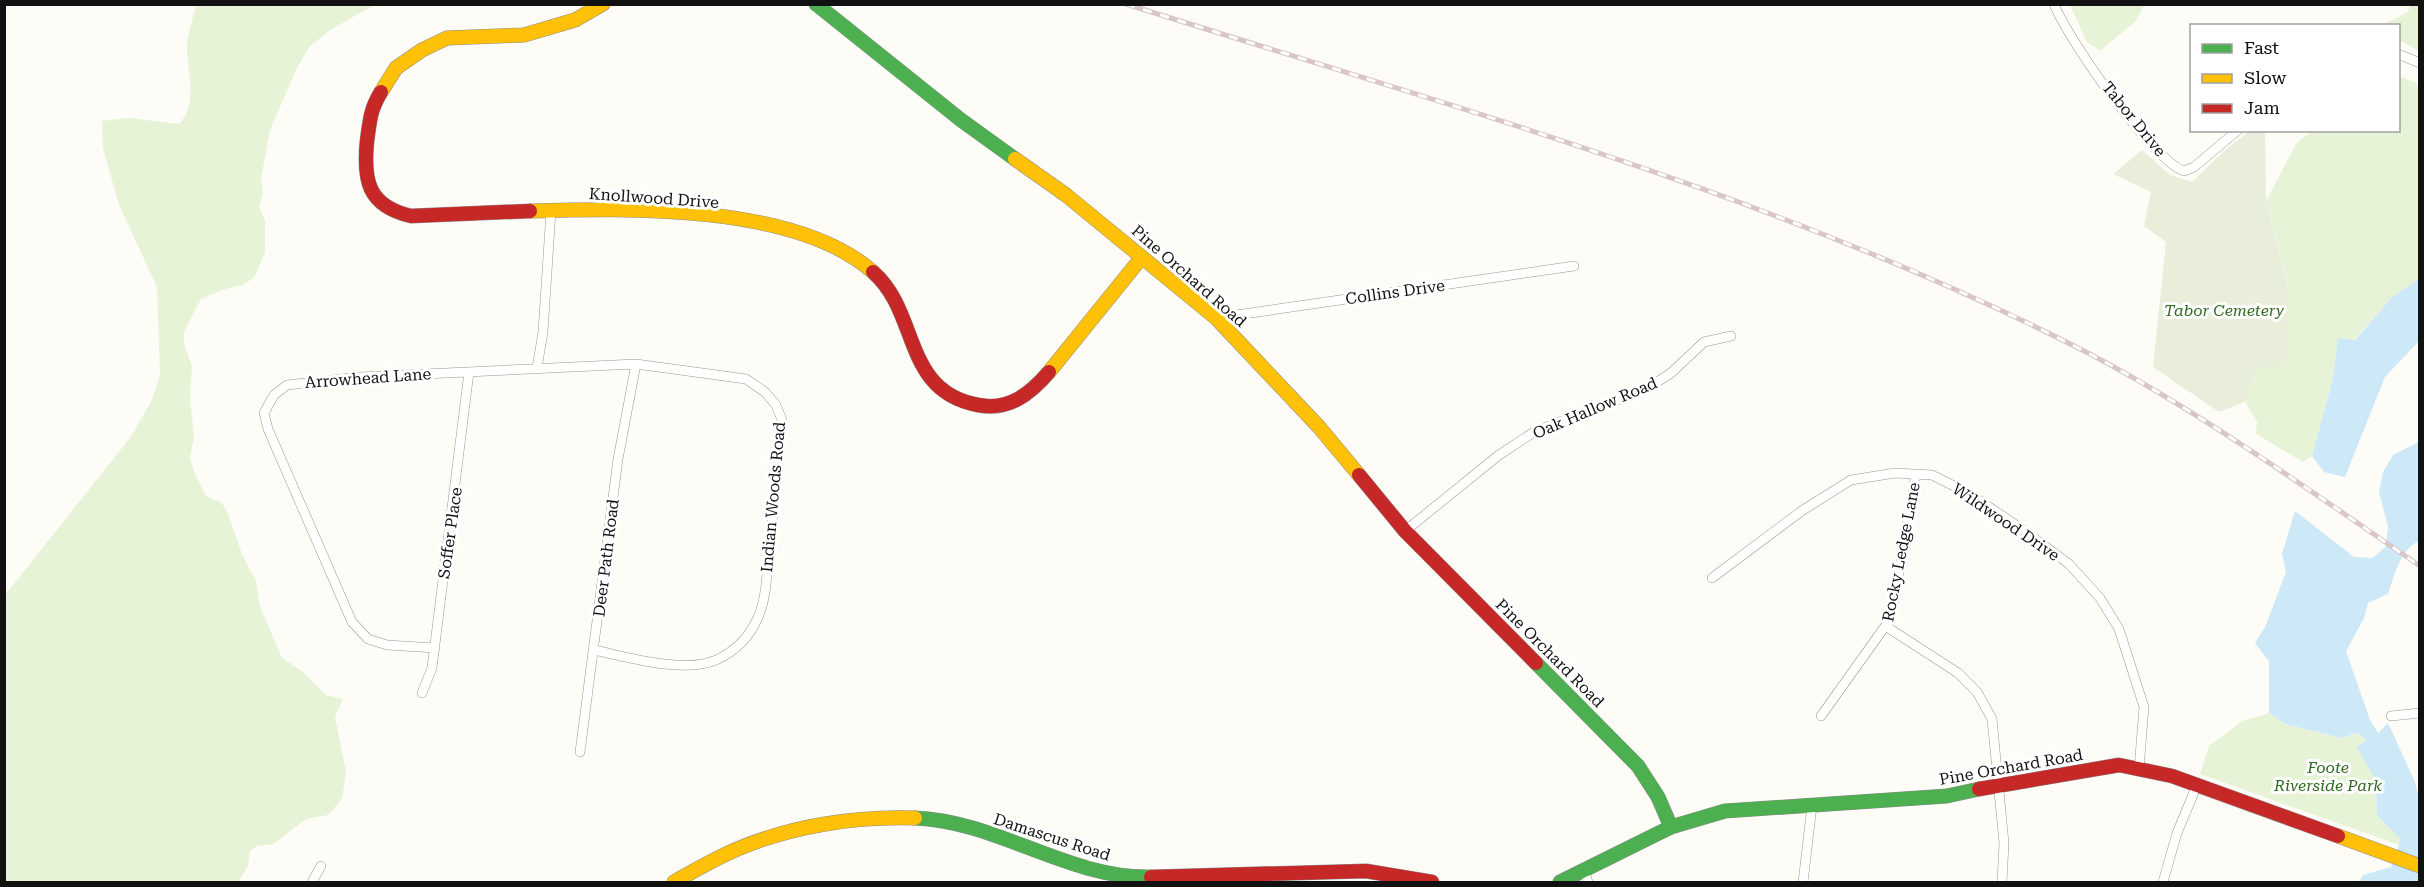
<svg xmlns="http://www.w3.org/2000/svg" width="2424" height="887" font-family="'Roboto Serif',serif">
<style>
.green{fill:#e7f3d7}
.cemetery{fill:#e9eedb}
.water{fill:#cde8f7}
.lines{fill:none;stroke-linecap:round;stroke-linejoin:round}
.street-casing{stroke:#979795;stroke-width:10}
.fast-casing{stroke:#8e8d8b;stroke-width:15}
.slow-casing{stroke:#8e8d8b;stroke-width:15}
.jam-casing{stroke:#8e8d8b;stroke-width:15}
.street{stroke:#fffffe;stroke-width:9}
.fast{stroke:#4caf50;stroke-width:14}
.slow{stroke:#ffc107;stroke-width:14}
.jam{stroke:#c62828;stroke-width:14}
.rail-casing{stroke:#d9c6c7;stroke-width:5}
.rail{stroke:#fff;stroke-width:3;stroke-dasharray:9;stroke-linecap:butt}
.labels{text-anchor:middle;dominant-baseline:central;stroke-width:6;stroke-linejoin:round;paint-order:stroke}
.street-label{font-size:16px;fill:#111;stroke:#fff}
.park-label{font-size:16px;font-style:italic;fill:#2f6b1f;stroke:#fff}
</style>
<rect width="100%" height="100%" fill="#fdfcf7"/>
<path class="green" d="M 196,5 L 374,5 L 332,29 L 310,46 L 297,68 L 270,130 L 261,179 L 263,193 L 259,206 L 265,221 L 265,253 L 254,278 L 242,285 L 225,289 L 201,299 L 184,332 L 184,344 L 192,366 L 190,398 L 194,436 L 190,459 L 195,474 L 206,496 L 222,503 L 228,514 L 242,554 L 256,581 L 260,607 L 282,658 L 302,671 L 326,695 L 343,699 L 335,717 L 346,772 L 342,799 L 328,815 L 306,819 L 273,844 L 257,846 L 250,851 L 248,866 L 238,882 L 5,882 L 5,595 L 130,438 L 152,400 L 160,374 L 157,287 L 119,205 L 103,148 L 102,121 L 129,118 L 179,124 C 199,103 187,74 187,47 C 188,32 193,18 196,5 Z
M 2070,5 L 2144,5 L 2136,21 L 2100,51 L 2087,42 Z
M 2410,5 L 2419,5 L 2419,51 L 2399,40 L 2398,26 L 2387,25 L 2388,22 L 2408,12 Z
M 2399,76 L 2416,83 L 2420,94 L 2419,279 L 2392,297 L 2354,340 L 2338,338 L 2333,378 L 2312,456 L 2303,462 L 2256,434 L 2257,421 L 2245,402 L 2256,366 L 2277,368 L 2288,289 L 2266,201 L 2296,144 L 2311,131 L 2398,130 Z
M 2269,713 L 2285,724 L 2342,738 L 2358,732 L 2366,742 L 2358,746 L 2376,781 L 2377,816 L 2401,839 L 2399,845 L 2200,774 L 2209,746 L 2242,721 Z"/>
<path class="cemetery" d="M 2251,130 L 2265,131 L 2266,201 L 2288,289 L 2288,360 L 2277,368 L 2256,367 L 2245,402 L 2219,412 L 2153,367 L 2166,242 L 2144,226 L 2151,192 L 2113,174 L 2142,150 L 2170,175 L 2192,182 L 2225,150 Z"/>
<path class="water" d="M 2419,279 L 2419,341 L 2385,377 L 2345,477 L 2324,472 L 2312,456 L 2333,378 L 2338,338 L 2355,340 L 2392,297 Z
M 2419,442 L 2419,541 C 2400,549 2394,577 2388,594 L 2368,603 L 2364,618 L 2346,651 L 2370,720 L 2378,733 L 2388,723 L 2415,782 L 2420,804 L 2420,874 L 2418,882 L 2359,882 L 2363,875 L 2391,867 L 2401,839 L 2377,816 L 2376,781 L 2357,747 L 2366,741 L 2358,732 L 2342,738 L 2285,724 L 2269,713 L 2269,661 L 2255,643 L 2265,627 L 2286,572 L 2282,554 L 2295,511 L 2354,557 L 2373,558 L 2386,546 L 2388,527 L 2379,492 L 2383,472 L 2393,455 Z"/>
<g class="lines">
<g class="street-casing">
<path id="street" d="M 2054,4 C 2067,38 2152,160 2184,171 L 2194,167 L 2238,130
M 2398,54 L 2420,63
M 1216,318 L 1574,266
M 537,368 L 543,332 L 551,211
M 1405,531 L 1499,455 L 1534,432 L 1648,388 L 1671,373 L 1704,342 L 1731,336
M 1712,578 L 1803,510 L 1851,480 L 1895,473 L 1932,475 L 1970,494 L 2023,530 L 2069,564 L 2100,598 L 2119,629 L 2144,707 L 2139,769
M 1887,627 L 1958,673 L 1977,692 L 1992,719 L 2004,843 L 2002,882
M 435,648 L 387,645 L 368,639 L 352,622 L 268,429 L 264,413 L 274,395 L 287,385 L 360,377 L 636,364 L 746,379 L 765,392 L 776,405 L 782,420 C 778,463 774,505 769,548 C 767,569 767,596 759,615 C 751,635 736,651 716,660 C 684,674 628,657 594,650
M 422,693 L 432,668 L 469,372
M 1821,716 L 1891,618 L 1916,474
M 2391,716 L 2420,713
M 580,752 L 618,459 L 636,364
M 1584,871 L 1588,882
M 312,882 L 321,866
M 1803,882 L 1812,806
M 2163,882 L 2177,833 L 2197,785"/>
</g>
<g class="fast-casing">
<path id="fast" d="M 816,4 L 961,120 L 1015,159
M 1536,663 L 1638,766 L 1658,797 L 1671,827
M 915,818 C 997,821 1069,879 1151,877
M 1560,882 L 1671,827 L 1725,811 L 1947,796 L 1979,789"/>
</g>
<g class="slow-casing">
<path id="slow" d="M 381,92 L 396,68 L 422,50 L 447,38 L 524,35 L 575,20 L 603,4
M 1015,159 L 1066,195 L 1216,318 L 1319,427 L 1359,475
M 530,211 C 628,208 796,204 873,272
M 1049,372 L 1142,257
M 2338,836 L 2420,866
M 674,882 C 694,871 714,859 735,850 C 791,826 855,816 915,818"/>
</g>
<g class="jam-casing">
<path id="jam" d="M 381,92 C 370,110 370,120 367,141 C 363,181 368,206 411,216 L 530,211
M 873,272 C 920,313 902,391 978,405 C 1009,411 1030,394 1049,372
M 1359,475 L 1405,531 L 1536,663
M 1979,789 L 2119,765 L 2172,776 L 2338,836
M 1151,877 L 1366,871 L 1432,882"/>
</g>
<use href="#street" class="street"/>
<use href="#fast" class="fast"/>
<use href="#slow" class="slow"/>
<use href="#jam" class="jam"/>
<g class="rail-casing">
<path id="rail" d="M 1126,4 C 1452,107 1785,197 2090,354 C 2202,413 2315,494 2420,566"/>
</g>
<use href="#rail" class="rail"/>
</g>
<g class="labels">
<g class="street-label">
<text transform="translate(2134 119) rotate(51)">Tabor Drive</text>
<text transform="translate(654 198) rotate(4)">Knollwood Drive</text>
<text transform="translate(1189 276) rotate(41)">Pine Orchard Road</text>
<text transform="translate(1395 292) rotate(-8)">Collins Drive</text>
<text transform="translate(368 378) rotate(-4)">Arrowhead Lane</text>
<text transform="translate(1595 408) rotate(-23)">Oak Hallow Road</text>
<text transform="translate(773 497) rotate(-85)">Indian Woods Road</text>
<text transform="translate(2006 522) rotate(34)">Wildwood Drive</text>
<text transform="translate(450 533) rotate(-82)">Soffer Place</text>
<text transform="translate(1901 552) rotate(-79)">Rocky Ledge Lane</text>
<text transform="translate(606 558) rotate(-83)">Deer Path Road</text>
<text transform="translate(1550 653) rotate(45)">Pine Orchard Road</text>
<text transform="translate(2011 767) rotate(-10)">Pine Orchard Road</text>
<text transform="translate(1052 837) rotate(18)">Damascus Road</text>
</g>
<g class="park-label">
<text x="2224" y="310">Tabor Cemetery</text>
<text x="2328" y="767">Foote<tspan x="2328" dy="18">Riverside Park</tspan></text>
</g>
</g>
<rect width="2424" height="887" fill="none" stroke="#111111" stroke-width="12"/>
<rect x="2190" y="24" width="210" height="108" fill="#ffffff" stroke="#a0a0a0" stroke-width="1.5"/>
<rect x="2202" y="44" width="30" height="9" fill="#4caf50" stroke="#a0a0a0" stroke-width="1.5"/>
<text x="2244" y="54" font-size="18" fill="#111111">Fast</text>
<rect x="2202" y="74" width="30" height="9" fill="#ffc107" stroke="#a0a0a0" stroke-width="1.5"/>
<text x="2244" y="84" font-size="18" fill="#111111">Slow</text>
<rect x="2202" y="104" width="30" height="9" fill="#c62828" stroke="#a0a0a0" stroke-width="1.5"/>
<text x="2244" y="114" font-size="18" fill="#111111">Jam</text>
</svg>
